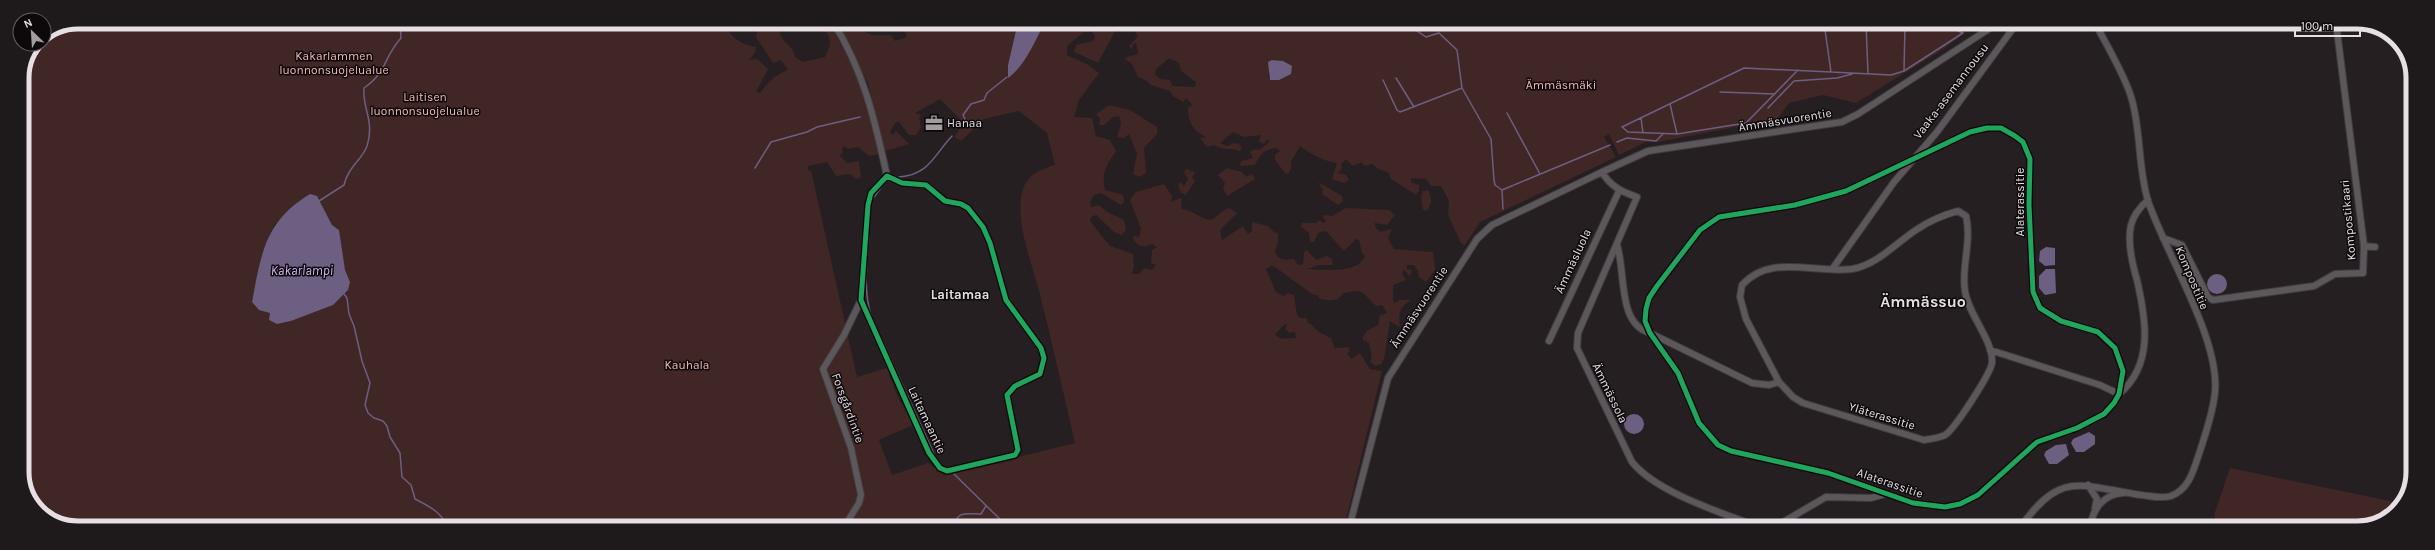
<svg xmlns="http://www.w3.org/2000/svg" width="2435" height="550" font-family="Karla,sans-serif">
<style>
.green{fill:#402625;fill-rule:evenodd}
.water{fill:#6d5f81}
.lines{fill:none;stroke-linecap:round;stroke-linejoin:round}
.stream{stroke:#6d5f81;stroke-width:1.5}
.minor-casing{stroke:#413c3f;stroke-width:8}
.minor{stroke:#5c575a;stroke-width:6}
.cycleway-casing{stroke:#0d090b;stroke-width:8}
.cycleway{stroke:#20a55d;stroke-width:5}
.labels{text-anchor:middle;dominant-baseline:central;stroke-width:3;stroke-linejoin:round;paint-order:stroke}
.park-label{font-size:12px;fill:#f6b9b5;stroke:#0d090b}
.street-label{font-size:12px;fill:#e6dfe3;stroke:#0d090b}
.poi-label{font-size:12px;fill:#e6dfe3;stroke:#0d090b;text-anchor:start}
.water-label{font-size:13px;font-style:italic;fill:#d3b9f7;stroke:#0d090b}
.neighbourhood-label{font-size:13px;font-weight:bold;fill:#e6dfe3;stroke:#0d090b}
.district-label{font-size:16px;font-weight:bold;fill:#e6dfe3;stroke:#0d090b}
.rim{fill:none;stroke:#e6dfe3;stroke-width:5}
</style>
<rect width="100%" height="100%" fill="#251f22"/>
<path class="green" d="M 78,22 L 726,22 C 729,39 742,44 756,47 L 755,53 L 749,60 L 757,59 L 768,69 L 756,92 L 760,93 C 768,82 775,75 788,70 L 781,60 L 773,63 L 756,37 L 757,31 L 751,22 L 783,22 C 772,40 794,43 795,57 L 803,62 L 825,57 C 832,44 833,34 818,26 L 812,31 L 814,25 L 812,22 L 829,22 L 860,81 L 879,154 L 869,156 L 858,147 L 848,149 L 845,146 L 842,148 L 843,153 L 839,155 L 847,163 L 859,161 L 861,178 L 856,179 L 850,174 L 836,176 L 827,162 L 808,166 L 808,171 L 811,170 L 857,377 L 887,368 L 896,393 L 913,425 L 879,440 L 892,475 L 928,463 L 945,475 L 1075,443 C 1063,392 1052,341 1039,291 C 1032,265 1017,225 1021,198 C 1024,176 1036,171 1055,165 L 1047,133 L 1019,111 L 984,119 L 961,141 L 954,137 L 964,123 L 959,121 L 960,119 L 940,99 L 915,113 L 921,115 L 919,118 L 921,127 L 916,135 L 909,135 L 899,122 L 896,122 L 890,132 L 893,135 L 896,131 L 909,144 L 885,151 L 868,83 L 837,22 L 874,22 L 872,26 L 867,25 L 858,29 L 872,35 L 891,35 L 895,41 L 905,38 L 907,35 L 901,27 L 904,22 L 1018,22 L 1008,65 L 1012,74 L 1033,45 L 1045,22 L 1120,22 L 1098,63 L 1074,52 L 1076,45 L 1093,41 L 1095,36 L 1091,31 L 1084,32 L 1067,46 L 1067,55 L 1087,64 L 1099,73 L 1079,100 L 1074,117 L 1092,118 L 1096,136 L 1110,140 L 1116,151 C 1107,164 1101,173 1105,190 L 1123,195 L 1124,202 L 1121,205 L 1101,193 L 1094,195 L 1090,202 L 1091,207 L 1099,205 L 1107,212 L 1124,220 L 1126,230 L 1122,235 L 1114,232 L 1096,215 L 1091,217 L 1090,221 L 1110,246 L 1133,254 L 1134,267 L 1132,274 L 1139,274 L 1144,268 L 1152,270 L 1156,265 L 1151,263 L 1152,250 L 1157,247 L 1152,244 C 1143,248 1139,247 1133,239 L 1134,236 L 1139,237 L 1141,229 L 1130,200 L 1136,192 L 1164,184 L 1172,196 L 1171,202 L 1180,198 L 1182,199 L 1181,209 C 1190,209 1206,221 1210,220 C 1216,218 1222,211 1229,208 L 1237,213 L 1220,230 L 1222,240 L 1243,226 L 1248,234 L 1252,231 L 1252,222 L 1268,226 L 1274,232 L 1278,233 L 1278,242 L 1275,252 C 1279,261 1285,260 1294,259 L 1298,265 L 1303,264 L 1304,252 L 1307,250 L 1316,260 L 1327,256 L 1332,259 L 1333,265 L 1319,265 L 1307,269 C 1323,270 1359,274 1365,256 L 1362,253 L 1359,240 L 1356,239 L 1344,251 L 1326,231 L 1318,233 L 1314,242 L 1310,242 L 1309,233 L 1301,227 L 1302,223 L 1316,223 L 1319,220 L 1324,223 L 1326,221 L 1323,217 L 1324,215 L 1332,216 L 1346,208 L 1389,210 L 1395,215 L 1387,225 L 1374,223 L 1376,228 L 1380,232 L 1392,229 L 1388,238 L 1394,249 L 1433,252 L 1435,270 L 1426,282 L 1419,277 L 1418,271 L 1414,265 L 1407,265 L 1407,269 L 1412,270 L 1410,276 L 1404,270 L 1402,273 L 1406,280 L 1393,285 L 1393,300 L 1395,303 L 1400,300 L 1411,300 C 1399,308 1398,313 1400,327 L 1390,321 L 1384,359 L 1381,364 L 1375,366 L 1370,362 L 1372,358 L 1369,343 L 1363,340 L 1363,336 L 1367,331 L 1378,325 L 1380,315 L 1387,313 L 1382,305 L 1377,306 C 1369,302 1366,291 1356,291 C 1352,291 1347,293 1343,293 C 1338,303 1328,301 1318,298 L 1319,296 L 1312,294 L 1275,267 L 1271,266 L 1266,269 L 1276,292 L 1283,296 L 1288,293 L 1294,295 L 1297,315 L 1300,318 L 1307,318 L 1308,324 L 1310,323 L 1319,332 L 1331,338 L 1335,348 L 1348,347 L 1350,352 L 1347,353 L 1351,359 L 1360,353 L 1370,369 L 1382,371 L 1344,528 L 67,527 L 36,509 L 22,479 L 22,78 L 36,44 L 44,44 L 44,36 ZM 321,204 L 332,225 L 339,230 L 340,250 L 348,291 L 333,305 L 291,321 L 277,324 L 269,320 L 270,313 L 252,302 L 263,251 L 275,224 ZM 1285,324 L 1287,326 L 1285,328 L 1289,333 L 1295,332 L 1296,338 C 1289,338 1279,341 1275,334 Z
M 1133,22 L 1971,23 L 1972,27 L 1945,48 L 1856,103 L 1823,95 L 1789,103 L 1777,119 L 1658,142 L 1646,142 L 1619,155 L 1609,134 L 1604,137 L 1616,157 L 1480,222 L 1465,245 L 1461,243 L 1448,215 L 1449,201 L 1441,186 L 1431,186 L 1426,179 L 1411,178 L 1411,182 L 1419,185 L 1419,191 L 1416,195 L 1391,179 L 1388,172 L 1378,169 L 1372,164 L 1364,166 L 1362,162 L 1353,166 L 1346,159 L 1341,164 L 1342,168 L 1338,173 L 1346,175 L 1349,180 L 1344,183 L 1332,179 L 1337,163 C 1323,161 1311,154 1300,146 L 1291,162 L 1291,169 L 1288,174 L 1285,173 L 1275,160 L 1275,155 L 1280,151 L 1277,148 C 1266,148 1259,155 1255,165 L 1240,166 L 1241,161 L 1253,158 L 1250,152 L 1254,149 L 1259,150 L 1269,142 L 1269,139 L 1263,144 L 1259,141 L 1261,135 L 1244,137 L 1233,132 L 1220,143 L 1227,146 L 1234,143 L 1239,144 L 1242,148 L 1240,151 C 1230,147 1227,152 1214,145 L 1207,147 L 1200,138 L 1206,137 C 1193,131 1187,121 1188,107 L 1193,105 L 1186,98 L 1183,102 L 1173,96 L 1170,91 L 1151,85 L 1146,80 L 1138,77 L 1132,64 L 1124,58 L 1138,54 L 1136,43 L 1133,44 L 1132,49 L 1129,46 L 1138,36 L 1132,26 ZM 1169,58 L 1179,63 L 1181,71 L 1196,82 L 1195,87 L 1172,86 L 1170,80 L 1160,79 L 1155,74 L 1156,69 ZM 1272,60 L 1283,61 L 1278,79 L 1270,80 L 1268,76 Z
M 1109,105 L 1130,110 L 1157,127 L 1157,134 L 1144,148 L 1146,173 L 1139,177 L 1133,174 L 1137,154 L 1129,134 L 1124,138 L 1117,137 L 1121,123 L 1119,116 L 1113,117 L 1104,125 L 1099,125 L 1100,119 L 1096,114 Z
M 1227,168 L 1242,172 L 1246,177 L 1252,174 L 1255,179 L 1227,196 L 1223,188 L 1225,183 L 1218,175 Z
M 1186,169 L 1195,172 L 1192,177 L 1195,181 L 1186,195 L 1181,193 L 1178,185 L 1181,182 L 1184,186 L 1188,179 L 1184,172 Z
M 1318,182 L 1342,196 L 1343,201 L 1338,205 L 1322,194 L 1323,190 Z
M 1428,190 C 1432,198 1433,204 1426,211 L 1423,210 L 1421,196 L 1423,191 Z
M 2230,468 L 2400,503 L 2394,514 L 2357,528 L 2214,528 L 2215,512 Z"/>
<path class="water" d="M 1018,22 L 1045,22 C 1035,41 1025,66 1008,78 L 1008,65 Z
M 1272,60 L 1283,61 L 1292,66 L 1291,74 L 1279,80 L 1270,80 L 1268,62 Z
M 310,194 L 317,196 L 332,225 L 339,230 L 345,270 L 350,282 L 348,290 L 333,305 L 291,321 L 277,324 L 269,320 L 270,313 L 259,310 L 252,302 C 261,254 265,221 310,194 Z
M 2046,247 L 2055,248 L 2055,265 L 2045,266 L 2039,261 L 2040,251 Z
M 2046,269 L 2055,269 L 2056,293 L 2045,295 L 2039,288 L 2039,276 Z
M2207 284a10 10 0 1 1 20 0a10 10 0 1 1-20 0Z
M1624 424a10 10 0 1 1 20 0a10 10 0 1 1-20 0Z
M 2089,432 L 2095,436 L 2095,444 L 2084,452 L 2076,452 L 2071,443 L 2073,439 Z
M 2066,444 L 2069,455 L 2057,464 L 2049,464 L 2044,455 L 2046,451 L 2056,445 Z"/>
<g class="lines">
<path class="stream" d="M 1405,23 L 1426,37 L 1439,33 L 1457,50 L 1462,88 L 1491,139 L 1494,180 L 1495,185 L 1502,190
M 1824,23 L 1831,72 L 1891,75 L 1904,71
M 1866,23 L 1868,74
M 1896,23 L 1905,24
M 1905,23 L 1904,71 L 1963,33 L 1939,23
M 1798,70 L 1746,123 L 1677,134 L 1628,132 L 1622,127 L 1744,68 L 1831,72
M 1396,78 L 1414,107
M 1383,80 L 1397,110 L 1400,112 L 1462,88
M 1720,92 L 1775,94
M 1670,104 L 1677,134
M 1768,108 L 1794,81 L 1837,78 L 1852,74
M 1507,113 L 1540,174
M 1641,118 L 1643,133
M 963,125 L 965,119 L 963,115 L 971,104 L 984,100 L 987,93 L 1007,77
M 1617,142 L 1627,138 L 1656,141 L 1663,134
M 755,168 L 771,142 L 807,132 L 817,127 L 860,117
M 899,177 C 929,175 934,155 952,136
M 872,200 L 885,182
M 319,201 L 344,185 C 348,167 362,160 367,146 C 375,120 362,109 364,88 C 388,71 383,58 401,38 L 400,22
M 1503,209 L 1502,190 L 1610,145
M 869,236 C 867,261 863,290 871,315
M 344,294 L 347,298 L 349,314 L 354,326 L 362,361 L 370,383 L 365,405 L 368,413 L 374,418 L 383,421 L 387,426 L 390,437 L 400,453 L 402,477 L 411,485 L 415,499 C 429,506 441,512 448,527
M 874,322 L 935,456
M 948,474 L 953,473 L 1008,527
M 953,527 C 958,510 966,514 981,514 L 986,506"/>
<g class="minor-casing">
<path id="minor" d="M 833,22 C 864,71 875,121 887,176
M 1987,128 L 2001,128 L 2015,136 L 2023,142 L 2030,159 L 2029,205 L 2033,292 L 2040,308 L 2061,321 L 2098,332 L 2115,348 L 2123,371 L 2119,394 L 2114,403 L 2104,414 L 2077,428 L 2037,442 L 1978,495 L 1960,504 L 1945,507 L 1913,503 L 1828,473 L 1731,451 L 1718,445 L 1699,423 L 1678,373 L 1650,333 L 1645,321 L 1646,309 L 1649,298 L 1657,286 L 1700,230 L 1719,217 L 1795,205 L 1846,191 L 1970,132 Z
M 1602,172 L 1648,151 L 1842,122 L 1858,114 L 1998,23
M 887,176 L 902,183 L 926,185 L 945,201 L 961,204 L 968,208 L 983,227 L 990,243 L 1006,300 L 1041,348 L 1044,358 L 1040,374 L 1015,386 L 1007,395 L 1018,450 L 1015,455 L 947,471 L 940,468 L 929,453 L 861,300 L 868,205 L 871,193 Z
M 1958,211 L 1966,216 C 1972,242 1961,267 1965,291 C 1968,314 1993,340 1992,362 C 1992,372 1954,430 1945,435 C 1939,438 1931,439 1924,440 L 1803,403 L 1793,397 L 1779,382 L 1746,319 L 1740,297 L 1742,285 C 1771,253 1814,274 1852,269 C 1877,265 1896,243 1916,230 C 1929,221 1943,215 1958,211 Z
M 2163,238 L 2182,245 L 2208,297 L 2213,300 L 2314,286 L 2335,274 L 2363,273 L 2364,246 L 2336,23
M 1617,245 C 1626,272 1617,324 1650,333 L 1752,383 L 1769,385 L 1779,382
M 2364,246 L 2375,247
M 1833,268 L 1894,182 L 1937,132 L 2017,23
M 1549,341 L 1619,191
M 1990,350 L 2100,385 L 2119,394 C 2154,365 2146,319 2137,280 C 2132,263 2127,242 2131,225 C 2134,214 2140,207 2148,200
M 2088,485 L 2097,499 L 2095,508
M 844,527 L 859,503 L 861,495 L 851,448 L 823,369 L 844,335 L 861,300
M 1349,528 L 1388,378 L 1477,239 L 1492,225 L 1602,172 C 1610,186 1622,192 1637,197 L 1578,333 L 1577,348 L 1632,462 C 1657,493 1723,513 1761,528
M 1773,528 L 1826,497 L 1871,498 L 1885,494
M 2020,528 C 2061,469 2080,486 2141,495 C 2151,496 2162,499 2171,496 C 2190,489 2194,468 2200,451 C 2206,432 2213,413 2215,392 C 2220,339 2166,254 2148,201 C 2138,168 2141,132 2132,100 C 2126,77 2106,44 2095,23
M 2091,528 C 2091,510 2104,494 2123,493"/>
</g>
<use href="#minor" class="minor"/>
<g class="cycleway-casing">
<path id="cycleway" d="M 1987,128 L 2001,128 L 2015,136 L 2023,142 L 2030,159 L 2029,205 L 2033,292 L 2040,308 L 2061,321 L 2098,332 L 2115,348 L 2123,371 L 2119,394 L 2114,403 L 2104,414 L 2077,428 L 2037,442 L 1978,495 L 1960,504 L 1945,507 L 1913,503 L 1828,473 L 1731,451 L 1718,445 L 1699,423 L 1678,373 L 1650,333 L 1645,321 L 1646,309 L 1649,298 L 1657,286 L 1700,230 L 1719,217 L 1795,205 L 1846,191 L 1970,132 Z
M 887,176 L 902,183 L 926,185 L 945,201 L 961,204 L 968,208 L 983,227 L 990,243 L 1006,300 L 1041,348 L 1044,358 L 1040,374 L 1015,386 L 1007,395 L 1018,450 L 1015,455 L 947,471 L 940,468 L 929,453 L 861,300 L 868,205 L 871,193 Z"/>
</g>
<use href="#cycleway" class="cycleway"/>
</g>
<defs>
<g id="office-bare" transform="scale(1.38)"><path d="M-6-3h4V-5.5h4V-3h4V5H-6ZM-1-4.5V-3h2v-1.5ZM-6 0V1H6V0Z" fill="#a29c9f" stroke="#0d090b" stroke-width="2.5" paint-order="stroke"/></g>
</defs>
<g fill-rule="evenodd">
<use href="#office-bare" x="934" y="123"/>
</g>
<g class="labels">
<g class="park-label">
<text x="334" y="56">Kakarlammen<tspan x="334" dy="14">luonnonsuojelualue</tspan></text>
<text x="1561" y="85">Ämmäsmäki</text>
<text x="425" y="97">Laitisen<tspan x="425" dy="14">luonnonsuojelualue</tspan></text>
<text x="687" y="365">Kauhala</text>
</g>
<g class="street-label">
<text transform="translate(1951 91) rotate(-53)">Vaaka-asemannousu</text>
<text transform="translate(1785 120) rotate(-9)">Ämmäsvuorentie</text>
<text transform="translate(2020 202) rotate(-90)">Alaterassitie</text>
<text transform="translate(2348 220) rotate(-95)">Kompostikaari</text>
<text transform="translate(1573 261) rotate(-65)">Ämmäsluola</text>
<text transform="translate(2192 278) rotate(67)">Kompostitie</text>
<text transform="translate(1419 307) rotate(-57)">Ämmäsvuorentie</text>
<text transform="translate(1610 393) rotate(64)">Ämmässola</text>
<text transform="translate(848 408) rotate(70)">Forsgårdintie</text>
<text transform="translate(1882 416) rotate(17)">Yläterassitie</text>
<text transform="translate(927 420) rotate(65)">Laitamaantie</text>
<text transform="translate(1890 483) rotate(19)">Alaterassitie</text>
</g>
<g class="poi-label">
<text x="947" y="123">Hanaa</text>
</g>
<g class="water-label">
<text x="302" y="270">Kakarlampi</text>
</g>
<g class="neighbourhood-label">
<text x="960" y="294">Laitamaa</text>
</g>
<g class="district-label">
<text x="1923" y="301">Ämmässuo</text>
</g>
</g>
<path d="M0 0H2435V550H0ZM78 29H2357A49 49 0 0 1 2406 78V472A49 49 0 0 1 2357 521H78A49 49 0 0 1 29 472V78A49 49 0 0 1 78 29Z" fill="#1e1a1c" fill-rule="evenodd"/>
<path class="rim" d="M78 29H2357A49 49 0 0 1 2406 78V472A49 49 0 0 1 2357 521H78A49 49 0 0 1 29 472V78A49 49 0 0 1 78 29Z"/>
<g transform="translate(32 32) rotate(335)"><circle r="19" fill="#0d090b" stroke="#645f61"/>
<path d="M0-3L7 15L0 10L-7 15Z" fill="#a29c9f"/>
<text y="-6" font-size="11" font-weight="bold" text-anchor="middle" fill="#e6dfe3">N</text>
</g>
<path d="M2295 30v6h65v-6" fill="none" stroke="#e6dfe3" stroke-width="2"/>
<text x="2301" y="30" font-size="12" fill="#e6dfe3" stroke="#0d090b" stroke-width="3" paint-order="stroke">100 m</text>
</svg>
